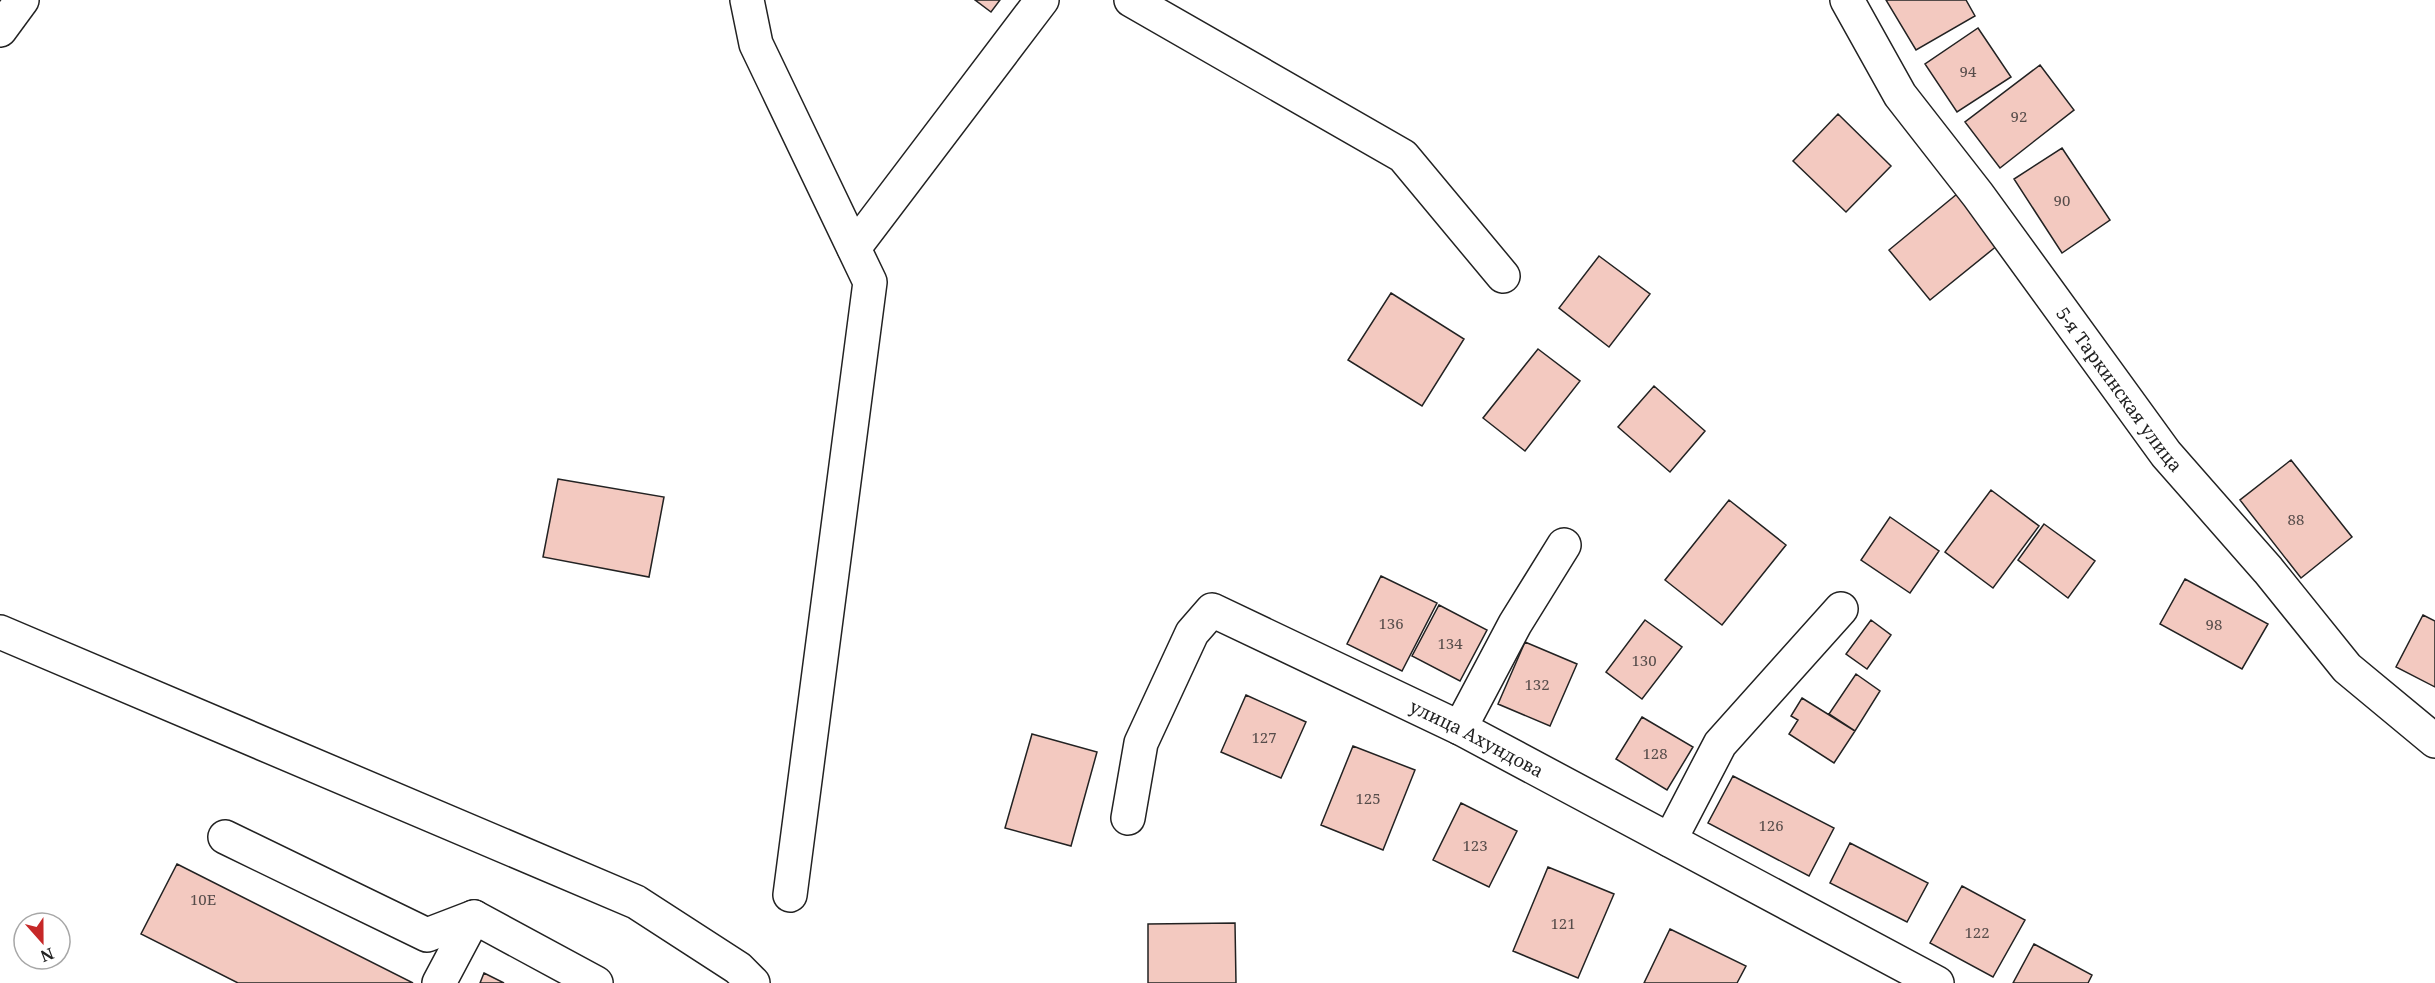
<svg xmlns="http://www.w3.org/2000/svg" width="2435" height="983" font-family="'Noto Serif',serif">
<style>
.building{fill:#f3c9c0;stroke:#222;stroke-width:1.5}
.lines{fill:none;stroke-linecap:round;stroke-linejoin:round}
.minor-casing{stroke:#222;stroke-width:36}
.minor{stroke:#fff;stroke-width:33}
.labels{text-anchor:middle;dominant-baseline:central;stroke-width:4.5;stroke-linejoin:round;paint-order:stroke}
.number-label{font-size:15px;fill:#564c4a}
.street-label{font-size:18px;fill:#222;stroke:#fff}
</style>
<rect width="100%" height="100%" fill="#fff"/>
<path class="building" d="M 975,0 L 1000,0 L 991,12 Z
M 1886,0 L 1966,0 L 1975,16 L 1916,50 Z
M 1978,28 L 2011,77 L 1957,112 L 1925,64 Z
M 2040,65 L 2074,110 L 2000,168 L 1965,122 Z
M 1838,114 L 1891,166 L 1846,212 L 1793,161 Z
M 2062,148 L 2110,220 L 2062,253 L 2014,179 Z
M 1957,194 L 1998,245 L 1930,300 L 1889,250 Z
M 1599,256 L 1650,294 L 1609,347 L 1559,308 Z
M 1391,293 L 1464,339 L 1422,406 L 1348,360 Z
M 1538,349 L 1580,381 L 1525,451 L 1483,418 Z
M 1654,386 L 1705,431 L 1670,472 L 1618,427 Z
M 2291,460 L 2352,537 L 2301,578 L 2240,500 Z
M 558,479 L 664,497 L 649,577 L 543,557 Z
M 1991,490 L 2039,526 L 1993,588 L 1945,552 Z
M 1729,500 L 1786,545 L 1722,625 L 1665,580 Z
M 1890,517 L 1939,551 L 1910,593 L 1861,560 Z
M 2044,524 L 2095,561 L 2068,598 L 2018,560 Z
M 1381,576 L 1437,603 L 1402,671 L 1347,644 Z
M 2185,579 L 2268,624 L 2242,669 L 2160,624 Z
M 1439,605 L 1487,630 L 1460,681 L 1412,656 Z
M 2423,615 L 2435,621 L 2435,687 L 2396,667 Z
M 1645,620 L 1682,647 L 1642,699 L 1606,672 Z
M 1871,620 L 1891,635 L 1867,669 L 1846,654 Z
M 1525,642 L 1577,664 L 1550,726 L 1498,704 Z
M 1856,674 L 1880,691 L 1855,731 L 1829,714 Z
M 1246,695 L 1306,722 L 1281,778 L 1221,752 Z
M 1802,698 L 1855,731 L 1834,763 L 1789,734 L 1798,720 L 1791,716 Z
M 1642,717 L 1693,747 L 1667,790 L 1616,759 Z
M 1032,734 L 1097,752 L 1071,846 L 1005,828 Z
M 1353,746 L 1415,770 L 1383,850 L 1321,825 Z
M 1733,776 L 1834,828 L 1809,876 L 1708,823 Z
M 1461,803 L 1517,831 L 1489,887 L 1433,860 Z
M 1850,843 L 1928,883 L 1907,922 L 1830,883 Z
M 177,864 L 413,983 L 238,983 L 141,934 Z
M 1548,867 L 1614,894 L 1578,978 L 1513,951 Z
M 1962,886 L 2025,920 L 1993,977 L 1930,943 Z
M 1235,923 L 1236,983 L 1148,983 L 1148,924 Z
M 1670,929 L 1746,966 L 1737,983 L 1644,983 Z
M 2034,944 L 2092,975 L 2088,983 L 2013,983 Z
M 484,973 L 504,983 L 480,983 Z"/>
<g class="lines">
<g class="minor-casing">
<g id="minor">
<path d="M 747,0 L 756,44 L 870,282 L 790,895"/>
<path d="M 1131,0 L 1403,156 L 1503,276"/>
<path id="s1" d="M 1847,0 L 1900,95 L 1978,195 L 2166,454 L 2268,570 L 2347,668 L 2435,741"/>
<path d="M 0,30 L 22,0"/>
<path d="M 854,248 L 1042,0"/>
<path d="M 0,632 L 636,902 L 738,968 L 753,983"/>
<path d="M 1460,728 L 1515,624 L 1564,545"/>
<path id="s2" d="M 1128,818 L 1141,743 L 1192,633 L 1212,610 L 1460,728 L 1937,983"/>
<path d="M 225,837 L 427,935 L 474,917 L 596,983"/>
<path d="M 1670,840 L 1720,744 L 1841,609"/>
<path d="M 439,983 L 474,917"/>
</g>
</g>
<use href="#minor" class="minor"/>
</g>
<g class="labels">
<g class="number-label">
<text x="1968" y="71">94</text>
<text x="2019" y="116">92</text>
<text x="2062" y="200">90</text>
<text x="2296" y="519">88</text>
<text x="1391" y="623">136</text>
<text x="2214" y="624">98</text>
<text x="1450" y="643">134</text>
<text x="1644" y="660">130</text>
<text x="1537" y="684">132</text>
<text x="1264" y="737">127</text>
<text x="1655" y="753">128</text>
<text x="1368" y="798">125</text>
<text x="1771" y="825">126</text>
<text x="1475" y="845">123</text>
<text x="203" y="899">10Е</text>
<text x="1563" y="923">121</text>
<text x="1977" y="932">122</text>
</g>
<g class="street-label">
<text stroke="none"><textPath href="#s1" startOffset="476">5-я Таркинская улица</textPath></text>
<text stroke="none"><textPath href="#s2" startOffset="522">улица Ахундова</textPath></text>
</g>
</g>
<g transform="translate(42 941) rotate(159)"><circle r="28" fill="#ffffff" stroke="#a7a7a7" stroke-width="1.5"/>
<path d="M0-4.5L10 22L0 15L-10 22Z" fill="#c62828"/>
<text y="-9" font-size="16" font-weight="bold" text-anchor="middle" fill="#222222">N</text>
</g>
</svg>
